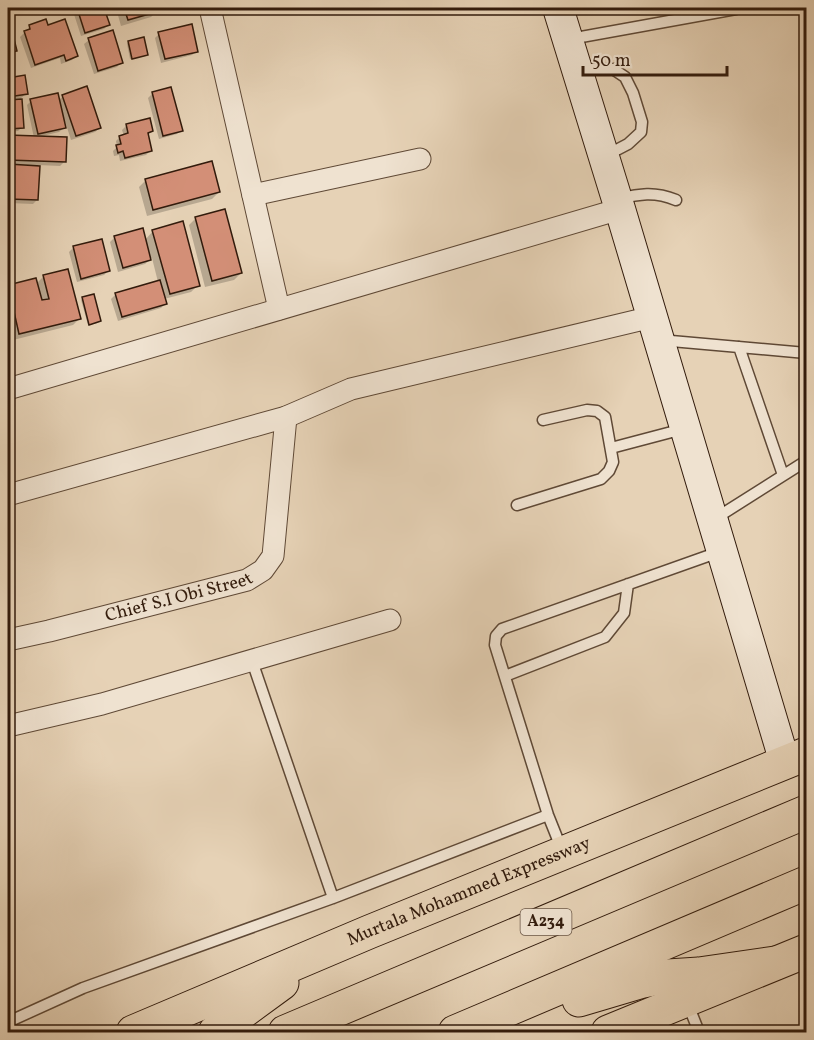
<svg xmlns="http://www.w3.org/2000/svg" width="814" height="1040" font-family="Vollkorn,serif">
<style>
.shadow{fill:#0003}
.building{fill:#d38f77;stroke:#321b0c;stroke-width:1.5}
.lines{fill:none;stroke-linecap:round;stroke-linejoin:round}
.lane-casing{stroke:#5f4936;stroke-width:13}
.street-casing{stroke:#5f4936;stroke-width:23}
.secondary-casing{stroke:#321b0c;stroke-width:32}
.highway-casing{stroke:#321b0c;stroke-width:35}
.lane{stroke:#efe2d0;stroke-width:10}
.street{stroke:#efe2d0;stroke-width:21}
.secondary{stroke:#efe2d0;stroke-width:30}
.highway{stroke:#e6d2b6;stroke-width:33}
.labels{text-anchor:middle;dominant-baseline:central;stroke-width:4.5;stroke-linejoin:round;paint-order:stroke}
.shield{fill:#efe2d0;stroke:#6b5747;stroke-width:1.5}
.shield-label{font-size:16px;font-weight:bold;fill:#321b0c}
.street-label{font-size:18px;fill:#321b0c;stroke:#efe2d0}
</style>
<rect width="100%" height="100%" fill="#e6d2b6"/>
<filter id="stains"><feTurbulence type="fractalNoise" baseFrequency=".00333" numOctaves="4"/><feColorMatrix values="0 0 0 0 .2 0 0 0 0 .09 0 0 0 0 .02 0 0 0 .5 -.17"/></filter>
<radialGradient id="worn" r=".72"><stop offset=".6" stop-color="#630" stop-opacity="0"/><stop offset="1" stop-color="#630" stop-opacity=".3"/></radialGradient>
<path class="shadow" d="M 8,8 L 20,8 L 8,11 Z
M 72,8 L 103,8 L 108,25 L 104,29 L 81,36 Z
M 116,8 L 157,8 L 158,10 L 151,17 L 121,26 Z
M 30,27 L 76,56 L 72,60 L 61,64 L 60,58 L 31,68 L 20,37 Z
M 8,33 L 11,33 L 15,51 L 11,55 L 8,56 Z
M 159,34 L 197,51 L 192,55 L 161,63 L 155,38 Z
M 89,40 L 121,62 L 117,67 L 94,74 L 84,44 Z
M 128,42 L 146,54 L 145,56 L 130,59 L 127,44 Z
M 24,77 L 27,93 L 21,98 L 22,127 L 18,131 L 8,132 L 8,79 Z
M 170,89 L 181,130 L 177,134 L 159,139 L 148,98 L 152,94 Z
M 63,96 L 100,128 L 95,132 L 71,140 L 64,118 L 62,118 L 64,128 L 59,132 L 38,137 L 65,161 L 60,166 L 38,165 L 37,200 L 33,204 L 8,203 L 8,137 L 34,138 L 27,105 L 31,101 L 58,101 Z
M 127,125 L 151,131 L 147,135 L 151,150 L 146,155 L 120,161 L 119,155 L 114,156 L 113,151 L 117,147 L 116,141 L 120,137 L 124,136 L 122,130 Z
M 146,180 L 219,192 L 212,199 L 147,216 L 139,187 Z
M 196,218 L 241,273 L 234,280 L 205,287 L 189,225 Z
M 153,231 L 198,285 L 191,292 L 164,299 L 165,304 L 161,308 L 118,321 L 111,299 L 116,294 L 158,282 L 152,258 L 145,264 L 118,272 L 110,242 L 115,237 L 145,240 Z
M 73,248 L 109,270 L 104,275 L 77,282 L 69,252 Z
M 44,276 L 80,318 L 73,325 L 13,340 L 8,320 L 8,287 L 35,279 L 36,284 Z
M 83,298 L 99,321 L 98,323 L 88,325 L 81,300 Z"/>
<path class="building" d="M 77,8 L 104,8 L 110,25 L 85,33 Z
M 124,8 L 159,8 L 160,11 L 128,20 Z
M 46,19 L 48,25 L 65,19 L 78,56 L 66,61 L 64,55 L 35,65 L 24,31 L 30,29 L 29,25 Z
M 192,24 L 198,52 L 165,59 L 158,32 Z
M 113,30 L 123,63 L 98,71 L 88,38 Z
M 12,31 L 17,51 L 8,53 L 8,32 Z
M 144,37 L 148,55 L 132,59 L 128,41 Z
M 25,75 L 28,94 L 8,97 L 8,78 Z
M 87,86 L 101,128 L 76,136 L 62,95 Z
M 171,87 L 183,131 L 163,136 L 152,92 Z
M 58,93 L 66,128 L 38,134 L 30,99 Z
M 22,99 L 24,128 L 8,129 L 8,100 Z
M 150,118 L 153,131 L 148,133 L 152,151 L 125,158 L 123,151 L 118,153 L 116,145 L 121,144 L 119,136 L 128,133 L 126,124 Z
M 8,135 L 67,137 L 66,162 L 8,160 Z
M 212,161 L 220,192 L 153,210 L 145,179 Z
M 8,164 L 40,166 L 38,200 L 8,199 Z
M 225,209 L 242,273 L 212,281 L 195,217 Z
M 183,221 L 200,286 L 170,294 L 152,230 Z
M 143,228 L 151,260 L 123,268 L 114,236 Z
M 102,239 L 110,271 L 81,279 L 73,246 Z
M 68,269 L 81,319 L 19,334 L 8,285 L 36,278 L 42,300 L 49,299 L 43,275 Z
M 160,280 L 167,304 L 122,317 L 115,293 Z
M 94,294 L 101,321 L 89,325 L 82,297 Z"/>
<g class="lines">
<g class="lane-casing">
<path id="lane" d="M 570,39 L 736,9
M 578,69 L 613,69 L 625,77 L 633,93 L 642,122 L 641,132 L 628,144 L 607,155
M 617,199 C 640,194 654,191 676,200
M 660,340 L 806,353
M 739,347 L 783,475
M 611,448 L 683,429
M 517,505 L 601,479 L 609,471 L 613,462 L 605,417 L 597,411 L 587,410 L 543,420
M 716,518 L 806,461
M 252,661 L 333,898
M 505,676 L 605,637 L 624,613 L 628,584
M 562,850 L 548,815 L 495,645 L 496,636 L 502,629 L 719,552
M 687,1002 L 699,1032
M 8,1022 L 83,988 L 333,898 L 548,815"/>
</g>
<g class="street-casing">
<g id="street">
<path d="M 210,8 L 279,309"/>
<path d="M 253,195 L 420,159"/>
<path d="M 8,389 L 620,209"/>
<path d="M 8,495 L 286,417 L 351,389 L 652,317"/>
<path id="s1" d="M 8,640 L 49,631 L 247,580 L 263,570 L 273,556 L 286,417"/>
<path d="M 8,726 L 102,704 L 390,620"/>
</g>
</g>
<g class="secondary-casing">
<path id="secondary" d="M 558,8 L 620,209 L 785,763"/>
</g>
<g class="highway-casing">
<g id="highway">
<path d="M 579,1000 L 643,981 L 668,976 L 699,974 L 775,963"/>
<path id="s2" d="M 133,1032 L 369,932 L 806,754"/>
<path d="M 215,1032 L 282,983"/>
<path d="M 285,1032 L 806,812"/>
<path d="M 455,1032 L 806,883"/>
<path d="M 608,1032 L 806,951"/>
</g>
</g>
<use href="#lane" class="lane"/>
<use href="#street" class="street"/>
<use href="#secondary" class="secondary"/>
<use href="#highway" class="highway"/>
</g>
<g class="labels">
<rect class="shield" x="520.5" y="909" width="51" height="26" rx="4.5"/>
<g class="shield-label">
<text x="546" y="922">A234</text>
</g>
<g class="street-label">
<text stroke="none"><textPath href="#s1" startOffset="176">Chief S.I Obi Street</textPath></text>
<text stroke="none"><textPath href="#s2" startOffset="364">Murtala Mohammed Expressway</textPath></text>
</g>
</g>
<rect width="814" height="1040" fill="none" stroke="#e6d2b6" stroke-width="30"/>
<rect x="9" y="9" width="796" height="1022" fill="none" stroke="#321b0c" stroke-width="3"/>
<rect x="15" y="15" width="784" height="1010" fill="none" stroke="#321b0c" stroke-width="1.5"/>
<path d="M583 66v9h144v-9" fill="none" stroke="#321b0c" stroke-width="3"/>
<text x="592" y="66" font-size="18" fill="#321b0c" stroke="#efe2d0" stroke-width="4.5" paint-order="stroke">50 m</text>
<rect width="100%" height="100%" filter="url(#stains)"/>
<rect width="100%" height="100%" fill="url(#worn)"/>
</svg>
